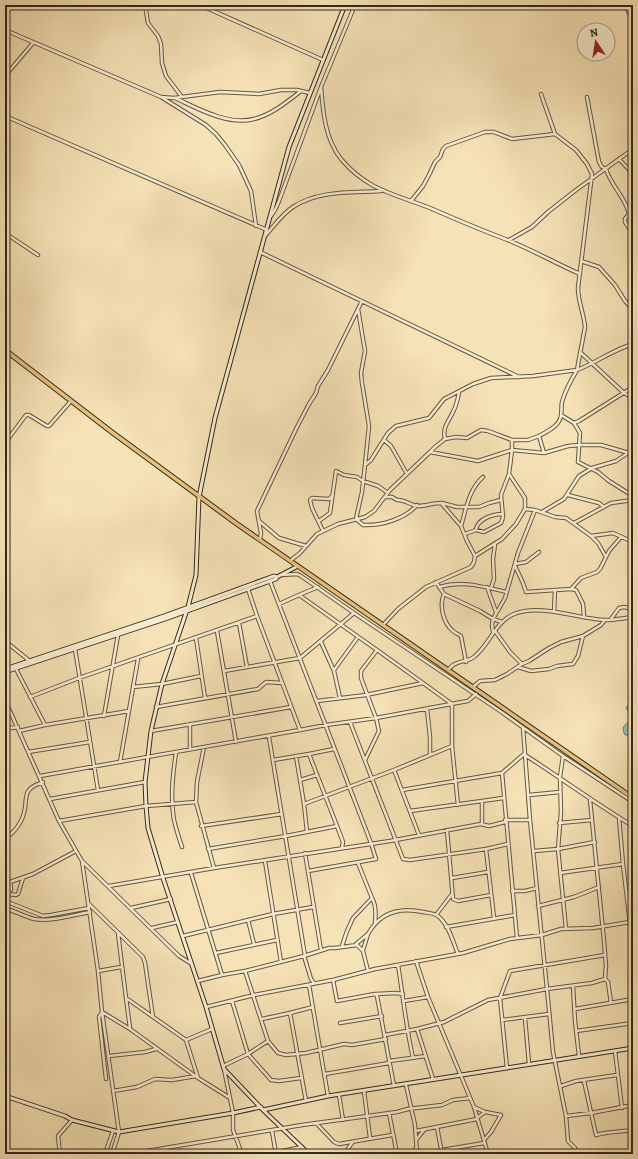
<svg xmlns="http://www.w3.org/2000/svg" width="638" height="1159" font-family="Alegreya,serif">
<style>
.water{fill:#9cbeae;stroke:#728274}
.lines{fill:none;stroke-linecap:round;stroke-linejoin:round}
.street-casing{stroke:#635743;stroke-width:4.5}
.secondary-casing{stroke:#32291d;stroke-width:5}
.primary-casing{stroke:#32291d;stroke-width:5.5}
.street{stroke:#f8ecd0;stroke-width:2.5}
.secondary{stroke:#f8ecd0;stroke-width:3}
.primary{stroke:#eac17b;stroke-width:3.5}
</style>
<rect width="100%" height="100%" fill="#f5e2b6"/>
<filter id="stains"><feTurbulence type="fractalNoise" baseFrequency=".005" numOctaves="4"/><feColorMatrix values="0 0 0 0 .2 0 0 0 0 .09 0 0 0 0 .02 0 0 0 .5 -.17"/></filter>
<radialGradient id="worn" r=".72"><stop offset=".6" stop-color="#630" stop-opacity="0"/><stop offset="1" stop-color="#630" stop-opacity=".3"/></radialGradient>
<path class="water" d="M 628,705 L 633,708 L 633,731 L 629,735 L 625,735 C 619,724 629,726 630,717 C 631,714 628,711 626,708 Z"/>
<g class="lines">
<g class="street-casing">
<path id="street" d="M 145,5 L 148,23 L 158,36 L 161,44 L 162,63 L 166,76 L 182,97
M 200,5 L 323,60
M 625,5 L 633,21
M 5,30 L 161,97 L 206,125 L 216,134 L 225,145 L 239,165 L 251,191 L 256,226
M 5,76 L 33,43
M 321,87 C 323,112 325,139 341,159 C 367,190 394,194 430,208 C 453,218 476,228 500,237 C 527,247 553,262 580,274
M 161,97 L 174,98 L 220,92 L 259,94 L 281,90 L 297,90 L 310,93
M 587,97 L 599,162 L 602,167 L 606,169 C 610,184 626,198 629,214 L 625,219 L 625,222 L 633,234
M 175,98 C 197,108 228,126 254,119 C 271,115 287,102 301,91
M 5,116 L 267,230
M 619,159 L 633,174
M 411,201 L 423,186 L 430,173 L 435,162 L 440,157 L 443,149 L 446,146 L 485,132 L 494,132 L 512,139 L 555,134
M 271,216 L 275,210 L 279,201 L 321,87 L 355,5
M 5,233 L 38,255
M 265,236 C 274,226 282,214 293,207 C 319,190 351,193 381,191
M 509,240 L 532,227 L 548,212 L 576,190 L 633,149
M 260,252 L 519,377
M 581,261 L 599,267 L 615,285 L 625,301 L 633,310
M 362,301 L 358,309 L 365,351 L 361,373 L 362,383 L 369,426 L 365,465
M 581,353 L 624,393 L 633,398
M 561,415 L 574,423 L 580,433 L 578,462 L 598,472 L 609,481 L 633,496
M 574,423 L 579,421 L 633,387
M 445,439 C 442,427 449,421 453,412 C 456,406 458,399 459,392
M 384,440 L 391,446 L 407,474
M 5,443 L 26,415 L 29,415 L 47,426 L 49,426 L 71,401
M 430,452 L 435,447 L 445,439 L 456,437 L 467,438 L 481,430 L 488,431 L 512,440 L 528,440 L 539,436
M 544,453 L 539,436 C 548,431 560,426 561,415 C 562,410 561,406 562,402 C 565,391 571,380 577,370 C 596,363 612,350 633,344
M 509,474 L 525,498 L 525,509
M 568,495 L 599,503 L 604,507
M 442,503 L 457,507 L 479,507 L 489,503 L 501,500
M 417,505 C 405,519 381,526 363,525 L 356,519 L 362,492 L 365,465 L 371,460 L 388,433 L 396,426 L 429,418 L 444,399 L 473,384 L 491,378 L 533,376 L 577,370 L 585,327 C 584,314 578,302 578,288 L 592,174 L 587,164 L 576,150 L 555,134 L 541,94
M 542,512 L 564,499 L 579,476 L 592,468 L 616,461 L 628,453
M 259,521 L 279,538 L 306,546
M 319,521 L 330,513 L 336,471 L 344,475 L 357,477 L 363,481 L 378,486 L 388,493
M 574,523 L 611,503 L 633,500
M 461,526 C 466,509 469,489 483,477
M 476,530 C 477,519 493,514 503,514
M 323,531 L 312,508 L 310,500 L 312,498 L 329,499 L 332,496
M 465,534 L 476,530 L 484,532 L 501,523 L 503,517 L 501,495 L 509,474 L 512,450 L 512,440
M 591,536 L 613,533 L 633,542
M 260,540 L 261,533 L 257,511 L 297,427 L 309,404 L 316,393 L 318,386 L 328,370 L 358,309
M 475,556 L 502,539 L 516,524 L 525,509 L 535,510 L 555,517 L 566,518 L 591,536 L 598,543 L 606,557
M 290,561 L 300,553 L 317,534 L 338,524 L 365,517 L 374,511 L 390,490 L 430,452 L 478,461 L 512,450 L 544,453 L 568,446 L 580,445 L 601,445 L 629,453 L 633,453
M 515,564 L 526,562 L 539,552
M 515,566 L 523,583 L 526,592 L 571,589 L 576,590 L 583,604 L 584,616
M 282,575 L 297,574 L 301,576 L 354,613 L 500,711 L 563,756 L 633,802
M 270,581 L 371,843 L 376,859 L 308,871
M 436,582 L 444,594 L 480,611 L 493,619 L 502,622
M 439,587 C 464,580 483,587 507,592
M 487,587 L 496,612
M 491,588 L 494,579 L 493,559 L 495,544
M 248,589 L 257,616
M 571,589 L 581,578 L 597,572 L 600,569 L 609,551 L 621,537
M 444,594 C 439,605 443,623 453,631 C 455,633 458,634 461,636 L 466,662
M 299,595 L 318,587
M 279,604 L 299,595 L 377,650 L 361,671 L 361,678 L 376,718 L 379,731 L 365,760
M 554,612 L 555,590
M 611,619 L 619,608 L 624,607 L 633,609
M 239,623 L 247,667
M 383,625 L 398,609 L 426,587 L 471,567 L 474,562 L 475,556 L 467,541 L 461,526 L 441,503 C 433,503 426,506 418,506 C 410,505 404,499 397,500 L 392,497 L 386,497
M 217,631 L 236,742
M 495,631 L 510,652 L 522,664
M 493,632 L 492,625 L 493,619 L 505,598 L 518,553 L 535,510
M 196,638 L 205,698
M 5,641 L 31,662
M 321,642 L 334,671 L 340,698
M 75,649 L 98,790
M 377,650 L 423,683
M 518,667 L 531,671 L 549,669 L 557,666 L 573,664 L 578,656 L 583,636 L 601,625 L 605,620
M 16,669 L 45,725
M 334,670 L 358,637
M 448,670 C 450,668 452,665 455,664 C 462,660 469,662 475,656 C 490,644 495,622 514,614 C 540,603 578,619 605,620 C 614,620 624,618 633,617
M 224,671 L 300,658 L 354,613
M 133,687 L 162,684 L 201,676
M 473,687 L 480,681 L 495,680 L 507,674 L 522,664 L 529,661 L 549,648 L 561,642 L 583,636
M 30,697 L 79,678 L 257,616 L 300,730 L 40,776
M 630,697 L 633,700
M 5,700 L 59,821 L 82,861 L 179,956 L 192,964
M 317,701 L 366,695 L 423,683 L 452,704 L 452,746
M 156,707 L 258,689 L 266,682 L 282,683
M 427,709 L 430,737 L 430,755
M 104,716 L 118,635
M 350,722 L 403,859 L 410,860 L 486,849 L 494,918
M 190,724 L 190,749
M 5,725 L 12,728 L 18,727
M 523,728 L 530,820 L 547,989 L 592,983 L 605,979
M 300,730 L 326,725 L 376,718 L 462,702 L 468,701 L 476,694
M 19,731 L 45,725 L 129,711
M 151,731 L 291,707
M 269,737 L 305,956
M 28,752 L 90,742
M 176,752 C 173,774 170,797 174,820 C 176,829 179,838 182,847
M 309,754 L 334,749
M 525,755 C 561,778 596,804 633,826
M 296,756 L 304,804
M 563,756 L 560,777 L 561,812 L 558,849 L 566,929
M 273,760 L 309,754 L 337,826
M 120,762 L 138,659
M 394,770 L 452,746 L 458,805
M 300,780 L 317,775
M 402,790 L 502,773
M 529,795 L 560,792
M 50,799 L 145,782
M 590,800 L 604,941 L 606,966 L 605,979 L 608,982 L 611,1003
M 482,801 L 503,798
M 196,802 L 214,868
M 410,811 L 482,801 L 482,824
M 619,818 L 623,864
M 505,820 L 530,820
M 59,821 L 146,806 L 196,802 L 197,782 L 204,747
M 559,823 L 592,820
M 201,826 L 282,814
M 447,830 L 453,899 L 458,901 L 491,895
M 307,832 L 304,804 L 394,770 L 419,835
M 5,839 C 16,831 23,822 25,808 C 26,802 25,795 29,790 C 32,786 38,784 43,782
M 208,849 L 286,836 L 337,826 L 343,842 L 342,847
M 486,849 L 508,844
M 534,851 L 558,849 L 595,842
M 305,853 L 321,950
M 82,861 L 98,971 L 102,1012 L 130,1029 L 198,1078 L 230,1098
M 265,861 L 281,962
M 191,873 L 222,975
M 560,873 L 623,864 L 633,949
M 452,878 L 488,872
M 5,880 L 10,882 L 33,874 L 76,851
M 109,886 L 214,868 L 390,841 L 481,824 L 489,826 L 505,822
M 512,891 L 525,891 L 537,888
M 8,894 L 16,895 L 18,894 L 23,878
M 627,897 L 633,896
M 372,898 C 376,905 376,914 375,922
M 5,901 L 43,916 L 51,915 L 89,908
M 5,902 L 11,889 L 10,882
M 89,904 L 143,957 L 145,963 L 153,1017
M 538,906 L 574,897 L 599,887
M 5,908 C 14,911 24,916 34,919 C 50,922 74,915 90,912
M 131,908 L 171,899
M 436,915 L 452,894
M 248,920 L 254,944
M 446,927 L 515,915
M 152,928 L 178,922
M 118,933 L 126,998
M 368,934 C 380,912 400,907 423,912 C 428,913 434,913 438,916 C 449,925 453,942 458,954
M 183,936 L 273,914 L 313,907
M 517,938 L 502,773 L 524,754
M 356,944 L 368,934 L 363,950
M 342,946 L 347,931 L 353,918 L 372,898 L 358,863
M 216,953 L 277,940
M 304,956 L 311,979 L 314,983
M 416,961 L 428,997 L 474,1107 L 488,1154
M 398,965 C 403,996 406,1027 413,1058
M 98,971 L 121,967
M 245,971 L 268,1041
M 333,980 L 337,1001 L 375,994 L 377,996 L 394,1086
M 198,981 L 222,975 L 245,971 L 304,956 L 329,948 L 335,948 L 357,945 L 363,951 L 368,971
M 309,985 L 328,1096
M 573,986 L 575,1021 L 579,1056
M 376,994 L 396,993 L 403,994
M 232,1001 L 248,1054 L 268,1041 L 278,1053 L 286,1055 L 306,1053 L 344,1044 L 352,1045 L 386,1039
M 404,1001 L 428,997
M 206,1007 L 254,995 L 333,980 L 375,969 L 463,953 L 510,939 L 542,935 L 561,929 L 593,928 L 630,922
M 575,1009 L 633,999
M 102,1012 L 119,1132 L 112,1154
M 102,1012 L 99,1017 L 106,1079
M 525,1018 L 529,1064
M 262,1019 L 290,1013
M 502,1020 L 549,1014
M 340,1023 L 382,1016
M 130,1028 L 126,998 L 186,1040
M 417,1029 L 444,1022 L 488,1000 L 547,989 L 553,1052 L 566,1116 L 568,1141 L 575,1148 L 577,1154
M 576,1031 L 633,1023
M 385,1035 L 417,1029 L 433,1079
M 615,1051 L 622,1108
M 109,1056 L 145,1052 L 156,1049
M 389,1061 L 426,1056
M 223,1066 L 248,1054 L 271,1080 L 279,1081 L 301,1078
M 507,1068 L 500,998 L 510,971 L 605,955
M 224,1069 L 233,1113 L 233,1130 L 239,1146 L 241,1154
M 325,1074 L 389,1063
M 198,1078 L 186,1040 L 212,1029
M 584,1081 L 596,1135 C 608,1131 621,1132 633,1130
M 406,1085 L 415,1125 L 417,1154
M 561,1086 L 576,1081 L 617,1075
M 113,1091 L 137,1087 L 155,1079 L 172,1080 L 196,1076
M 364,1091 L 370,1138
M 339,1095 L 343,1120
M 306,1101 L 290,1013 L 313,1007
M 474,1107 L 485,1112 L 501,1115 L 491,1132 L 484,1140
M 389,1113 L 397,1154
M 566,1116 L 591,1113 L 633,1105
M 477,1118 L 485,1112
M 316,1123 L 334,1142 L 339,1144 L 392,1135
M 437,1127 L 442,1154
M 272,1131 L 276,1154
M 416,1131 L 477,1119
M 416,1140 L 424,1130
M 442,1150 L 484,1143
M 60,1154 L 58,1136 L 72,1120
M 105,1154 L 113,1131
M 129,1154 L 302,1125 L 397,1112 L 408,1109 L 442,1105 L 453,1100 L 470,1098
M 268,1154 L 302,1147
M 344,1154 L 352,1143
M 412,1154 L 416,1148"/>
</g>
<g class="secondary-casing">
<path id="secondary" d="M 345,5 L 289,147 L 215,418 L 199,497 L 196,575 L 188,607 L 162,684 L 151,731 L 145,782 L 146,806 L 148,828 L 163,878 L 206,1007 L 224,1069 L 263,1110 L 328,1096 L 633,1048
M 5,669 L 164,616 L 274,576 L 277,577
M 5,672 L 165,619 L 276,579 L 277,577 L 298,566
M 5,1096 L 65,1116 L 72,1120 L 119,1132 L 233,1113 L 261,1107
M 263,1110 L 309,1154"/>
</g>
<g class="primary-casing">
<path id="primary" d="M 5,350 L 113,433 L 237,524 L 633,798"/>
</g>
<use href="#street" class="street"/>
<use href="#secondary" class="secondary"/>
<use href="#primary" class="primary"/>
</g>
<rect width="638" height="1159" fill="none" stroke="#f5e2b6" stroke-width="20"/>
<rect x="6" y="6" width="626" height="1147" fill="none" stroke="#32291d" stroke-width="2"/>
<rect x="10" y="10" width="618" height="1139" fill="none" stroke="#32291d"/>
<g transform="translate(596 42) rotate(348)"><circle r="19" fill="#f8ecd0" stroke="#a99e88"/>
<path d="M0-3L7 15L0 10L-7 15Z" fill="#8f2418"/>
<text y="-6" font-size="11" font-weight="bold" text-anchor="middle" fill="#32291d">N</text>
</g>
<rect width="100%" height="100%" filter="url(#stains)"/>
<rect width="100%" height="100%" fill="url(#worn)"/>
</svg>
